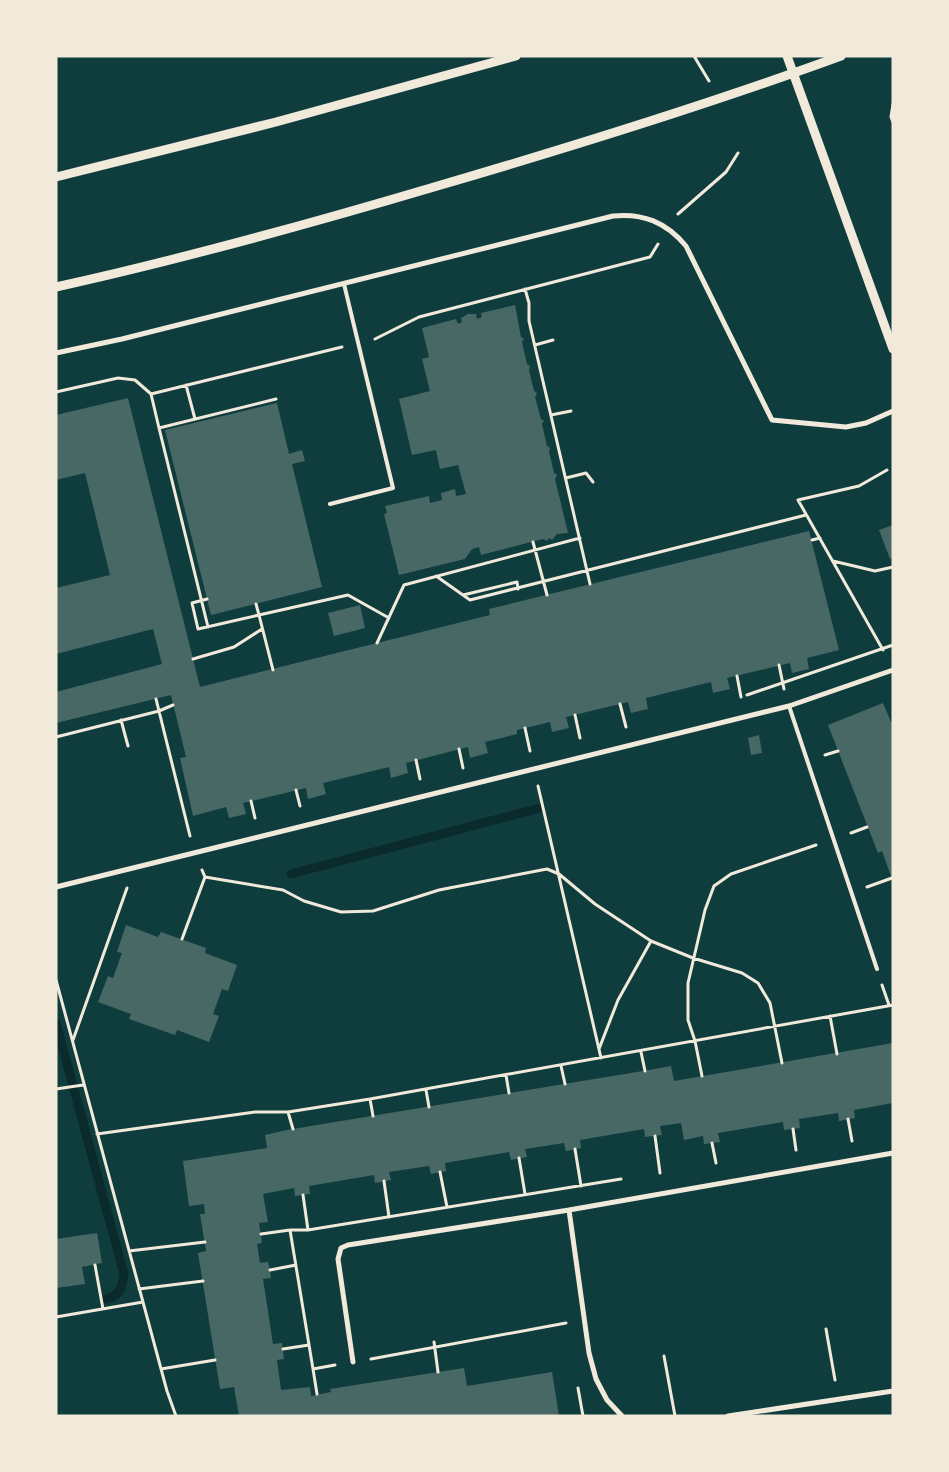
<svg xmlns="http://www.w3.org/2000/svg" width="949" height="1472" font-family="Manrope,sans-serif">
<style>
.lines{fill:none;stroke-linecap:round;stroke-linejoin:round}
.stream{stroke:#0a2a2b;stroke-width:9}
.building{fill:#486865}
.path{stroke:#f1e9da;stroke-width:3}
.service{stroke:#f1e9da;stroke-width:4}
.minor{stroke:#f1e9da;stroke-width:5}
.tertiary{stroke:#f1e9da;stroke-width:9}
</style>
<rect width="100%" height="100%" fill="#0f3d3e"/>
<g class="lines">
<path class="stream" d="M 291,874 L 540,808
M 56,1023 L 124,1274 C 122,1288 120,1296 106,1299"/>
</g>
<path class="building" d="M 515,305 L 521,337 L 524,339 L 522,342 L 527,364 L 530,366 L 529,370 L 534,391 L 537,393 L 535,397 L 541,419 L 544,421 L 542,424 L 547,446 L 550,448 L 549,451 L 554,473 L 557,475 L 555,479 L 568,533 L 557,534 L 552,540 L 549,538 L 547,541 L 543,539 L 481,555 L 479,547 L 472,549 L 465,559 L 399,575 L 384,514 L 387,513 L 385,506 L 429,496 L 430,503 L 442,500 L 441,493 L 455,489 L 456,496 L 466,494 L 458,465 L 440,469 L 436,450 L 412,455 L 399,399 L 430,391 L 422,359 L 429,357 L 422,328 L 456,319 L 458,324 L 462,322 L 461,318 L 468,314 L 476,314 L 477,319 L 482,317 L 481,313 Z
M 128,398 L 200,687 L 490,615 L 489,609 L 809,531 L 839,650 L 807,658 L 809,669 L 792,673 L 790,663 L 727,678 L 730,689 L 713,693 L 711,682 L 646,698 L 648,709 L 631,713 L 628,702 L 566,717 L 569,728 L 552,732 L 550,722 L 517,730 L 517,734 L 485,742 L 488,753 L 470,758 L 468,747 L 406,763 L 408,773 L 391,778 L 389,767 L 323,783 L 326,794 L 308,799 L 306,788 L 243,803 L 246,814 L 229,818 L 226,807 L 193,816 L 180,758 L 186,757 L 171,695 L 56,723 L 56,692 L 162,664 L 153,629 L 56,654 L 56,588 L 110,575 L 85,473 L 56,480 L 56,415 Z
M 277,403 L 289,454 L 302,450 L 305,461 L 292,464 L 322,587 L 211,615 L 165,430 Z
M 893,525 L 893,557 L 890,559 L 879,530 Z
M 360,605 L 365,628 L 334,636 L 328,613 Z
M 883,703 L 891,722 L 893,721 L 892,879 L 882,851 L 878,853 L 828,725 Z
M 759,735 L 762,753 L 751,755 L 748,738 Z
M 126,925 L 158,937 L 161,932 L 206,948 L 205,953 L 237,965 L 228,991 L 222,989 L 213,1014 L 219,1016 L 209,1042 L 177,1030 L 175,1035 L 129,1019 L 131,1014 L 98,1002 L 108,976 L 113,978 L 122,953 L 117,952 Z
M 893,1043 L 893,1103 L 854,1110 L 855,1118 L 839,1121 L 838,1113 L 799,1119 L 800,1128 L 784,1130 L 783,1122 L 718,1133 L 720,1142 L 704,1144 L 703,1136 L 684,1140 L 681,1123 L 660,1126 L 662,1135 L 645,1137 L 644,1129 L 580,1140 L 581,1148 L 566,1151 L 564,1143 L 525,1149 L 527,1157 L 511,1160 L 509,1152 L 445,1163 L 446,1171 L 431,1174 L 429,1166 L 389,1172 L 391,1180 L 375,1183 L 374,1175 L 309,1186 L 310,1194 L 295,1196 L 294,1188 L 263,1194 L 268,1222 L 259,1223 L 262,1243 L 257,1244 L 260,1263 L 268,1262 L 270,1270 L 271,1278 L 263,1279 L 273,1344 L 282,1343 L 284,1359 L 277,1360 L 281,1390 L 310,1387 L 311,1396 L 331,1392 L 330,1389 L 464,1368 L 467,1386 L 552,1372 L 559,1416 L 239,1416 L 234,1387 L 220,1389 L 198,1253 L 206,1251 L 200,1214 L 205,1214 L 204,1204 L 189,1206 L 183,1161 L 267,1148 L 265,1135 L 287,1130 L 649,1070 L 671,1066 L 674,1081 Z
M 97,1233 L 102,1263 L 82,1267 L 85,1284 L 56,1288 L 56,1239 Z"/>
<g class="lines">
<path class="path" d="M 694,56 L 709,81
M 893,104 L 891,117 L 893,122
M 678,214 L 726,172 L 738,153
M 525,289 L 529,303 L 529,321 L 590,584
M 375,339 L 419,317 L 650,257 L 658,244
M 535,345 L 553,340
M 186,385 L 195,419
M 56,392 L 118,378 L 135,380 L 151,394 L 159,428 L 276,399
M 151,394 L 342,347
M 551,415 L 571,411
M 159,428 L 208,627
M 566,478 L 586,473 L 593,482
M 812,540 L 820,538
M 533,542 L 547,595
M 833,561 L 875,571 L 893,567
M 436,576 L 470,600 L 806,515
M 463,595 L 517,582 L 518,589
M 207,599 L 192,603 L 198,629 L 259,615 L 273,670
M 256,604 L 259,615 L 348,595 L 389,618
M 377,643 L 404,585 L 580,538
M 883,650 L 798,500 L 859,486 L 887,470
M 193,659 L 234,647 L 262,629
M 779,665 L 784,689
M 737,676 L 741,697
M 747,695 L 893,645
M 156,699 L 190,836
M 620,704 L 626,727
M 575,715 L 580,738
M 121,720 L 128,746
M 525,728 L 530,751
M 56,737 L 159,711 L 173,705
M 459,749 L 463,768
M 825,755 L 838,751
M 416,760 L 420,779
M 538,786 L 601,1058
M 296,790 L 300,806
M 251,801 L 255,818
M 851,833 L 867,827
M 205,877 L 283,890 L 304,901 L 341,912 L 373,911 L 439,890 L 547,869 L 559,874 L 595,904 L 651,941 L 693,958 L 742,973 L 758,983 L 770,1003 L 782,1063
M 867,887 L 892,878
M 182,939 L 205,877 L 202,870
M 56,980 L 167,1391 L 176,1416
M 882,985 L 889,1005
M 830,1016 L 837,1054
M 73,1040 L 127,888
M 599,1049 L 618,1000 L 651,941
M 641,1052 L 645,1071
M 561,1066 L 565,1084
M 506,1075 L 509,1093
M 702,1076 L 695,1041 L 688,1020 L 688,983 L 705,910 L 714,886 L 731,874 L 816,845
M 56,1089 L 83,1085
M 426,1090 L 429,1107
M 370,1099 L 373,1116
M 288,1112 L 293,1129
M 848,1119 L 852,1141
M 793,1129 L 796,1150
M 97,1134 L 255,1112 L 288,1112 L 370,1099 L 893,1005
M 655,1136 L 660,1173
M 712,1143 L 716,1163
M 575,1149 L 581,1186
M 519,1158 L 525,1194
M 440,1172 L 447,1207
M 384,1181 L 389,1217
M 303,1195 L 308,1230
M 261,1234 L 290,1230
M 129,1251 L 205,1242
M 95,1265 L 103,1309
M 270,1270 L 296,1265
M 139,1289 L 203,1281
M 56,1317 L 143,1302
M 826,1329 L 835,1380
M 434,1342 L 438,1372
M 283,1349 L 309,1345
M 664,1356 L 675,1416
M 371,1359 L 566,1323
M 335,1365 L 313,1369 L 290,1230 L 308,1230 L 621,1179
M 161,1369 L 215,1360
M 313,1369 L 317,1394
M 578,1388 L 583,1416"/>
<path class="service" d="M 330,504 L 393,488 L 344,284
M 789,706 L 877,969"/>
<path class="minor" d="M 56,353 L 122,339 L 613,216 C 643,213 666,222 686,246 L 772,420 L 846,427 L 866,423 L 893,411
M 56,887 L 789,706 L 893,670
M 353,1362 L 338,1259 L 341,1248 L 348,1245 L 569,1210
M 622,1416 L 607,1400 L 596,1379 L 589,1353 L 569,1210 L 893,1153
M 728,1416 L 893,1391"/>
<path class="tertiary" d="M 787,56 L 893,349
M 56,177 L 276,122 L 516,56
M 56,287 C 183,259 309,224 434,187 C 571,147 707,105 841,56"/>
</g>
<rect width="949" height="1472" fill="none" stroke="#f1e9da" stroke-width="115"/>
</svg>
